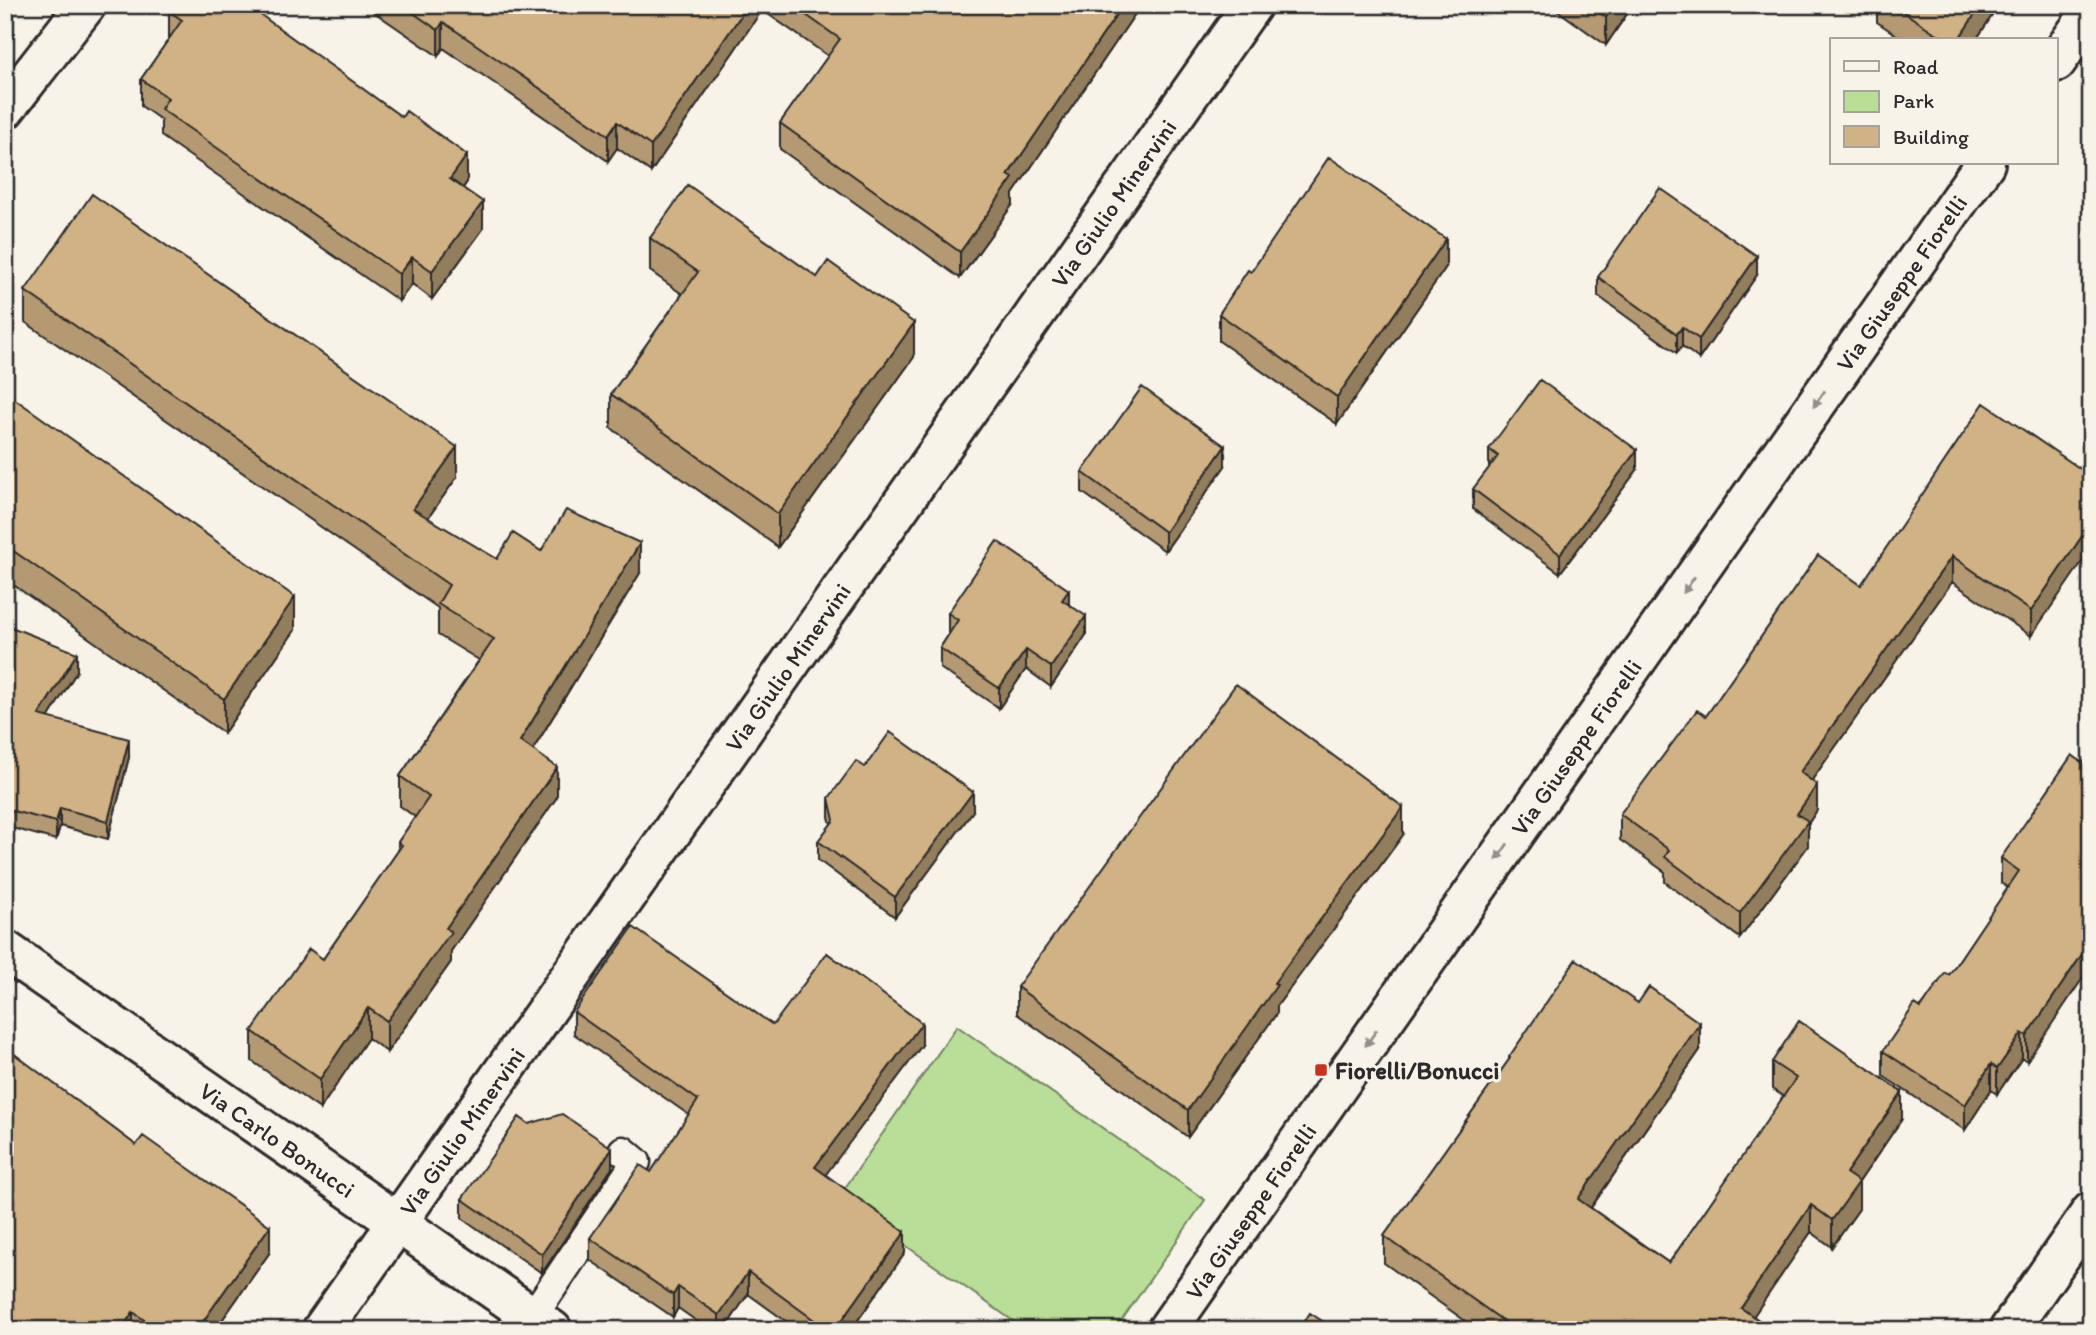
<svg xmlns="http://www.w3.org/2000/svg" width="2096" height="1335" font-family="Itim,sans-serif">
<style>
.green{fill:#b9de98;stroke:#728462;stroke-width:2}
.lines{fill:none;stroke-linecap:round;stroke-linejoin:round}
.service-casing{stroke:#2b2b2b;stroke-width:33}
.minor-casing{stroke:#2b2b2b;stroke-width:44}
.service{stroke:#f7f3e8;stroke-width:28}
.minor{stroke:#f7f3e8;stroke-width:38}
.wall{fill:#b49972;stroke:#2b2b2b;stroke-width:2}
.shaded-wall{fill:#927d5d;stroke:#2b2b2b;stroke-width:2}
.building{fill:#d1b285;stroke:#2b2b2b;stroke-width:2}
.oneway{fill:#918f8a}
.poi-dot{fill:#c8321e;stroke:#f7f3e8;stroke-width:2.5}
.labels{text-anchor:middle;dominant-baseline:central;stroke-width:6;stroke-linejoin:round;paint-order:stroke}
.street-label{font-size:24px;fill:#2b2b2b;stroke:#f7f3e8}
.poi-label{font-size:24px;font-weight:bold;fill:#2b2b2b;stroke:#f7f3e8;text-anchor:start}
</style>
<rect width="100%" height="100%" fill="#f7f3e8"/>
<filter id="ink" filterUnits="userSpaceOnUse"><feTurbulence type="fractalNoise" baseFrequency=".0143" numOctaves="2"/><feDisplacementMap in="SourceGraphic" scale="14" xChannelSelector="R" yChannelSelector="G"/><feConvolveMatrix kernelMatrix="1 2 1 2 8 2 1 2 1" color-interpolation-filters="sRGB"/></filter>
<g filter="url(#ink)">
<path class="green" d="M 957,1026 L 1205,1200 L 1115,1330 L 1026,1330 L 838,1198 Z"/>
<g class="lines">
<g class="service-casing">
<path id="service" d="M 533,1316 L 636,1162 L 623,1151"/>
</g>
<g class="minor-casing">
<g id="minor">
<path d="M 2056,62 L 2091,12"/>
<path d="M 5,109 L 86,5"/>
<path id="s1" d="M 5,950 L 552,1330"/>
<path id="s2" d="M 322,1330 L 1252,5"/>
<path id="s3" d="M 1167,1330 L 1985,163"/>
<path d="M 2009,1330 L 2091,1212"/>
</g>
</g>
<use href="#service" class="service"/>
<use href="#minor" class="minor"/>
</g>
<path class="wall" d="M 371,5 L 1141,5 L 1013,194 L 1013,204 L 960,278 L 780,149 L 780,123 L 828,56 L 762,10 L 651,172 L 617,148 L 608,161 L 443,48 L 438,56 L 371,10 Z
M 1550,5 L 1633,5 L 1606,45 Z
M 1877,5 L 1999,5 L 1976,40 L 1904,40 L 1877,22 Z
M 169,11 L 467,182 L 463,188 L 483,229 L 432,299 L 412,284 L 399,301 L 161,136 L 161,120 L 141,106 L 141,79 L 169,39 Z
M 650,238 L 914,357 L 778,547 L 611,428 L 611,394 L 682,294 L 650,271 Z
M 1446,267 L 1337,424 L 1219,341 L 1219,314 L 1251,272 Z
M 1757,275 L 1699,359 L 1682,346 L 1677,353 L 1598,296 L 1598,277 Z
M 25,291 L 457,477 L 428,518 L 497,559 L 541,551 L 640,573 L 533,750 L 557,797 L 451,951 L 451,962 L 387,1052 L 368,1038 L 320,1109 L 252,1061 L 252,1031 L 323,959 L 398,851 L 398,842 L 415,817 L 400,806 L 400,776 L 479,660 L 438,635 L 438,608 L 25,322 Z
M 5,392 L 295,630 L 224,733 L 5,579 Z
M 1489,449 L 1637,470 L 1560,573 L 1473,509 L 1473,489 L 1489,468 Z
M 1225,466 L 1165,551 L 1082,492 L 1082,472 Z
M 2091,476 L 2031,636 L 1952,582 L 1811,781 L 1817,810 L 1808,824 L 1808,846 L 1740,938 L 1665,882 L 1665,872 L 1620,840 L 1620,814 L 1706,716 L 1861,585 Z
M 1069,604 L 1086,635 L 1051,687 L 1026,669 L 999,708 L 940,668 L 940,648 L 949,634 L 948,633 L 948,613 Z
M 5,626 L 77,671 L 48,718 L 129,757 L 108,839 L 60,826 L 56,840 L 5,826 Z
M 2083,763 L 2027,1061 L 2022,1058 L 1997,1094 L 1991,1090 L 1965,1130 L 1883,1076 L 1883,1051 L 1949,975 L 2008,888 L 2001,883 L 2001,858 Z
M 865,767 L 973,811 L 895,917 L 818,860 L 818,841 L 831,824 L 829,817 L 829,798 Z
M 1403,835 L 1277,1006 L 1277,1013 L 1188,1137 L 1017,1014 L 1017,987 Z
M 574,1012 L 773,1025 L 922,1045 L 825,1175 L 905,1253 L 851,1330 L 798,1330 L 748,1294 L 724,1330 L 709,1330 L 678,1308 L 673,1317 L 590,1260 L 590,1238 L 651,1172 L 689,1115 L 574,1034 Z
M 5,1047 L 270,1252 L 215,1330 L 5,1330 Z
M 1700,1050 L 1591,1208 L 1669,1263 L 1784,1097 L 1772,1089 L 1772,1062 L 1902,1119 L 1859,1182 L 1859,1209 L 1832,1247 L 1811,1232 L 1753,1316 L 1773,1330 L 1478,1330 L 1384,1263 L 1384,1236 L 1509,1060 L 1509,1057 Z
M 529,1124 L 612,1168 L 542,1273 L 462,1218 L 462,1199 Z"/>
<path class="shaded-wall" d="M 748,5 L 762,5 L 762,10 L 651,172 L 651,146 Z
M 1123,5 L 1141,5 L 1013,194 L 1013,204 L 960,278 L 960,252 L 1008,175 Z
M 1615,5 L 1633,5 L 1606,45 L 1606,17 Z
M 1981,5 L 1999,5 L 1976,40 L 1958,40 Z
M 443,22 L 443,48 L 438,56 L 438,30 Z
M 617,122 L 617,148 L 608,161 L 608,135 Z
M 467,155 L 467,182 L 450,206 L 450,179 Z
M 483,202 L 483,229 L 432,299 L 432,271 Z
M 1446,239 L 1446,267 L 1337,424 L 1337,397 Z
M 1757,256 L 1757,275 L 1699,359 L 1699,339 Z
M 412,257 L 412,284 L 399,301 L 399,274 Z
M 914,323 L 914,357 L 778,547 L 778,514 Z
M 1682,327 L 1682,346 L 1677,353 L 1677,334 Z
M 1225,446 L 1225,466 L 1165,551 L 1165,532 Z
M 457,447 L 457,477 L 413,539 L 413,509 Z
M 1637,450 L 1637,470 L 1560,573 L 1560,554 Z
M 2091,523 L 2091,549 L 2031,636 L 2031,611 Z
M 640,543 L 640,573 L 520,771 L 520,741 Z
M 1952,556 L 1952,582 L 1800,797 L 1800,772 Z
M 1069,590 L 1069,609 L 1062,600 Z
M 295,597 L 295,630 L 224,733 L 224,699 Z
M 1086,616 L 1086,635 L 1051,687 L 1051,667 Z
M 1026,650 L 1026,669 L 999,708 L 999,688 Z
M 77,653 L 77,671 L 39,733 L 39,715 Z
M 129,739 L 129,757 L 108,839 L 108,821 Z
M 557,767 L 557,797 L 451,951 L 451,962 L 387,1052 L 387,1021 L 446,928 Z
M 1817,785 L 1817,810 L 1808,824 L 1808,846 L 1740,938 L 1740,913 L 1797,814 Z
M 973,792 L 973,811 L 895,917 L 895,897 Z
M 1403,807 L 1403,835 L 1277,1006 L 1277,1013 L 1188,1137 L 1188,1110 L 1274,983 Z
M 60,808 L 60,826 L 56,840 L 56,822 Z
M 2091,941 L 2091,966 L 2027,1061 L 2027,1036 Z
M 368,1008 L 368,1038 L 320,1109 L 320,1079 Z
M 922,1023 L 922,1045 L 815,1189 L 815,1167 Z
M 1700,1023 L 1700,1050 L 1578,1226 L 1578,1199 Z
M 2022,1033 L 2022,1058 L 1997,1094 L 1997,1069 Z
M 1991,1064 L 1991,1090 L 1965,1130 L 1965,1105 Z
M 1902,1092 L 1902,1119 L 1859,1182 L 1859,1209 L 1832,1247 L 1832,1220 L 1846,1173 Z
M 612,1148 L 612,1168 L 542,1273 L 542,1254 Z
M 1811,1205 L 1811,1232 L 1744,1330 L 1741,1308 Z
M 270,1226 L 270,1252 L 215,1330 L 197,1330 Z
M 905,1232 L 905,1253 L 851,1330 L 835,1330 Z
M 748,1272 L 748,1294 L 724,1330 L 719,1330 L 719,1315 Z
M 678,1287 L 678,1308 L 673,1317 L 673,1295 Z
M 133,1312 L 133,1330 L 121,1330 Z"/>
<path class="building" d="M 173,5 L 247,5 L 402,117 L 406,111 L 467,155 L 450,179 L 483,202 L 432,271 L 412,257 L 399,274 L 161,109 L 168,98 L 141,79 L 182,20 L 169,11 Z
M 402,5 L 748,5 L 651,146 L 617,122 L 608,135 L 443,22 L 438,30 Z
M 792,5 L 1123,5 L 1008,175 L 1013,178 L 960,252 L 780,123 L 840,39 Z
M 1589,5 L 1615,5 L 1606,17 Z
M 1893,5 L 1981,5 L 1958,40 L 1946,40 Z
M 1329,157 L 1446,239 L 1337,397 L 1219,314 L 1248,270 L 1251,272 Z
M 688,185 L 817,277 L 828,261 L 914,323 L 778,514 L 611,394 L 698,272 L 650,238 Z
M 1660,188 L 1757,256 L 1699,339 L 1682,327 L 1677,334 L 1598,277 Z
M 92,194 L 457,447 L 413,509 L 497,559 L 513,533 L 541,551 L 566,510 L 640,543 L 520,741 L 557,767 L 446,928 L 451,932 L 387,1021 L 368,1008 L 320,1079 L 252,1031 L 309,949 L 323,959 L 402,845 L 398,842 L 429,797 L 400,776 L 494,639 L 438,604 L 449,585 L 25,291 Z
M 1540,380 L 1637,450 L 1560,554 L 1473,489 L 1498,456 L 1489,449 Z
M 1142,387 L 1225,446 L 1165,532 L 1082,472 Z
M 5,392 L 295,597 L 224,699 L 5,545 Z
M 1984,403 L 2091,476 L 2091,523 L 2031,611 L 1952,556 L 1800,772 L 1817,785 L 1797,814 L 1808,821 L 1740,913 L 1665,857 L 1669,850 L 1620,814 L 1697,710 L 1706,716 L 1818,555 L 1861,585 Z
M 997,541 L 1069,590 L 1062,600 L 1086,616 L 1051,667 L 1026,650 L 999,688 L 940,648 L 958,620 L 948,613 Z
M 6,625 L 77,653 L 39,715 L 129,739 L 108,821 L 60,808 L 56,822 L 5,809 Z
M 1236,684 L 1403,807 L 1274,983 L 1277,985 L 1188,1110 L 1017,987 Z
M 890,732 L 973,792 L 895,897 L 818,841 L 834,820 L 829,798 L 856,761 L 865,767 Z
M 2091,752 L 2091,941 L 2027,1036 L 2022,1033 L 1997,1069 L 1991,1064 L 1965,1105 L 1883,1051 L 1915,1004 L 1921,1008 L 1945,973 L 1949,975 L 2019,871 L 2001,858 L 2072,755 L 2083,763 Z
M 633,927 L 773,1025 L 827,953 L 922,1023 L 815,1167 L 905,1232 L 835,1330 L 828,1330 L 748,1272 L 719,1315 L 678,1287 L 673,1295 L 590,1238 L 640,1165 L 651,1172 L 698,1100 L 574,1012 Z
M 1576,959 L 1638,1003 L 1649,987 L 1700,1023 L 1578,1199 L 1669,1263 L 1796,1078 L 1772,1062 L 1799,1021 L 1902,1092 L 1846,1173 L 1859,1182 L 1832,1220 L 1811,1205 L 1741,1308 L 1773,1330 L 1516,1330 L 1384,1236 L 1510,1058 L 1509,1057 Z
M 5,1047 L 136,1145 L 143,1136 L 270,1226 L 197,1330 L 158,1330 L 133,1312 L 121,1330 L 5,1330 L 5,1232 L 10,1225 L 5,1222 Z
M 562,1114 L 612,1148 L 542,1254 L 462,1199 L 519,1117 L 529,1124 Z
M 1310,1313 L 1336,1330 L 1299,1330 Z"/>
<defs><path id="oneway-solid" d="M-6-.8H1V-3.2L6.5 0L1 3.2V.8H-6Z" transform="scale(1.75)"/></defs>
<g class="oneway">
<use href="#oneway-solid" transform="translate(1819 399) rotate(125)"/>
<use href="#oneway-solid" transform="translate(1689 585) rotate(125)"/>
<use href="#oneway-solid" transform="translate(1502 852) rotate(125)"/>
<use href="#oneway-solid" transform="translate(1371 1038) rotate(125)"/>
</g>
</g>
<rect class="poi-dot" x="1314" y="1063" width="14" height="14" rx="3.5"/>
<g class="labels">
<g class="street-label">
<text stroke="none"><textPath href="#s2" startOffset="1377">Via Giulio Minervini</textPath></text>
<text stroke="none"><textPath href="#s3" startOffset="1279">Via Giuseppe Fiorelli</textPath></text>
<text stroke="none"><textPath href="#s2" startOffset="810">Via Giulio Minervini</textPath></text>
<text stroke="none"><textPath href="#s3" startOffset="712">Via Giuseppe Fiorelli</textPath></text>
<text stroke="none"><textPath href="#s2" startOffset="243">Via Giulio Minervini</textPath></text>
<text stroke="none"><textPath href="#s1" startOffset="332">Via Carlo Bonucci</textPath></text>
<text stroke="none"><textPath href="#s3" startOffset="145">Via Giuseppe Fiorelli</textPath></text>
</g>
<g class="poi-label">
<text x="1335" y="1070">Fiorelli/Bonucci</text>
</g>
</g>
<rect width="2096" height="1335" fill="none" stroke="#f7f3e8" stroke-width="28"/>
<rect x="14" y="14" width="2068" height="1307" fill="none" stroke="#2b2b2b" stroke-width="2.5" filter="url(#ink)"/>
<rect x="1830" y="38" width="228" height="126" fill="#f7f3e8" stroke="#a5a39c" stroke-width="2"/>
<rect x="1844" y="61" width="35" height="10" fill="#f7f3e8" stroke="#a5a39c" stroke-width="2"/>
<text x="1893" y="74" font-size="21" fill="#2b2b2b">Road</text>
<rect x="1844" y="91" width="35" height="21" fill="#b9de98" stroke="#a5a39c" stroke-width="2"/>
<text x="1893" y="108" font-size="21" fill="#2b2b2b">Park</text>
<rect x="1844" y="126" width="35" height="21" fill="#d1b285" stroke="#a5a39c" stroke-width="2"/>
<text x="1893" y="144" font-size="21" fill="#2b2b2b">Building</text>
</svg>
